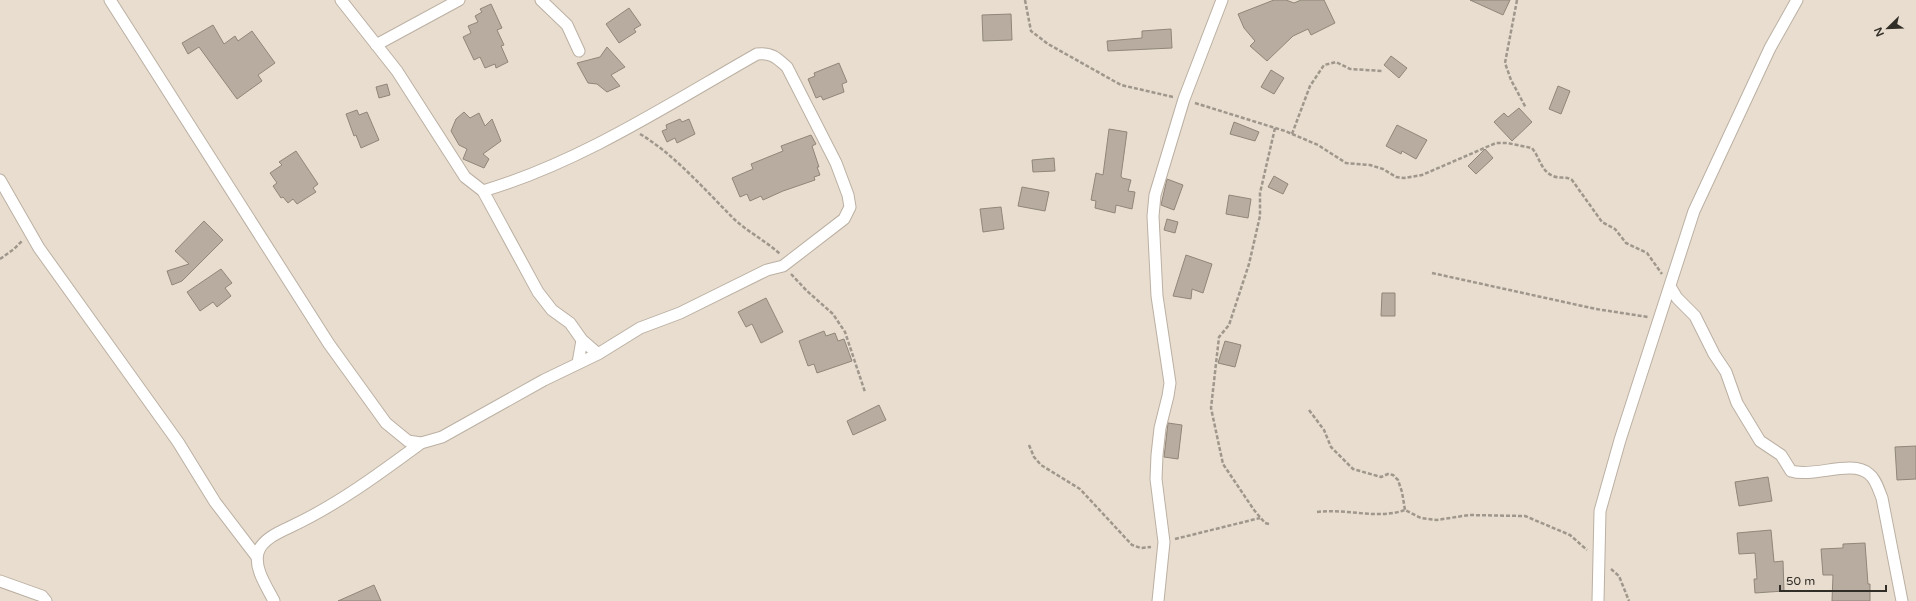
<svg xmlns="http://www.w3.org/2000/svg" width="1916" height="601" font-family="'Varela Round',sans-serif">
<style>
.building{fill:#b7ac9f;stroke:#908679}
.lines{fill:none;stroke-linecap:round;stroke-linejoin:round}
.street-casing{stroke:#bbb0a3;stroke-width:13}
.path{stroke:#a0978c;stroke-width:2.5;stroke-dasharray:4 2;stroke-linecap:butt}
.street{stroke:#fff;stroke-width:11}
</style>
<rect width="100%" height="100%" fill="#e8ddce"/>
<path class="building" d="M 1274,0 L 1286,0 L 1294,3 L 1301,0 L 1324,0 L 1335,23 L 1311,35 L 1308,29 L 1293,36 L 1267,61 L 1250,46 L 1255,41 L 1244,28 L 1238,14 Z
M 1470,0 L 1510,0 L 1503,15 Z
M 491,4 L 502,28 L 497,30 L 504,45 L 501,46 L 508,62 L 496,68 L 495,64 L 485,68 L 480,57 L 474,60 L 463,37 L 471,33 L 468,26 L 478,22 L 475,16 L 482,12 L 480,9 Z
M 629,8 L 641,25 L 634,29 L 636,32 L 619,43 L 606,24 Z
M 1011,14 L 1012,40 L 983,41 L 982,15 Z
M 213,25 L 224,44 L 235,36 L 238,41 L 252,31 L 275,63 L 258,75 L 262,81 L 237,99 L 199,47 L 188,54 L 182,43 Z
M 1171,29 L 1172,48 L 1108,51 L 1107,41 L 1142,38 L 1142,31 Z
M 607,47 L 625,67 L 611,75 L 620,86 L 607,92 L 597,84 L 588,83 L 577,63 L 600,57 Z
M 1391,56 L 1407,68 L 1399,78 L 1384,65 Z
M 839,63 L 847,82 L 842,84 L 844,92 L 823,100 L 821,96 L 816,98 L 808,79 L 815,76 L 814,73 Z
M 1271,70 L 1284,78 L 1274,94 L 1261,87 Z
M 387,84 L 390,95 L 379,98 L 376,87 Z
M 1558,86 L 1570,91 L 1561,114 L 1549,109 Z
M 1519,108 L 1532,122 L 1512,141 L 1494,122 L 1504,113 L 1508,117 Z
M 357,110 L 359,115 L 367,112 L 379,140 L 361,148 L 356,135 L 354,136 L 346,114 Z
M 464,112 L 470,118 L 479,113 L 485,126 L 492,119 L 501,141 L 483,154 L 489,159 L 484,168 L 463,159 L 467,149 L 459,145 L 451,131 L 456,119 Z
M 680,119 L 682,122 L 689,119 L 695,134 L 677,143 L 675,138 L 667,142 L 662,131 L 667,129 L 666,125 Z
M 1234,122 L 1259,132 L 1255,141 L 1230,134 Z
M 1397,125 L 1427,140 L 1416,159 L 1402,151 L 1401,154 L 1386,146 Z
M 1109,129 L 1127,132 L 1121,176 L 1122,178 L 1131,180 L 1128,191 L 1135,192 L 1132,209 L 1116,205 L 1115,213 L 1095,208 L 1096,201 L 1091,200 L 1096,173 L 1103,175 Z
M 811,135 L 816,144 L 812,146 L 819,167 L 817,167 L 820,175 L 814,177 L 815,180 L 783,191 L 763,200 L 761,196 L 750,201 L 747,194 L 740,197 L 732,178 L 753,169 L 751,164 L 783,151 L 781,146 Z
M 1485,149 L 1493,158 L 1476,174 L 1468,166 Z
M 296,151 L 318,184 L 313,188 L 316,192 L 297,204 L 293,199 L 288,203 L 283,197 L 281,198 L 273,186 L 277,183 L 270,173 L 282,165 L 279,162 Z
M 1054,158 L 1055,171 L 1033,172 L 1032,160 Z
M 1274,176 L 1288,184 L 1283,194 L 1268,187 Z
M 1167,179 L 1183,185 L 1174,210 L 1161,205 Z
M 1022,187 L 1049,192 L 1045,211 L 1018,206 Z
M 1229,195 L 1251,199 L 1248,218 L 1226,214 Z
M 1001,207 L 1004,229 L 983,232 L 980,209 Z
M 1167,219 L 1178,222 L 1175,233 L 1164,230 Z
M 204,221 L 223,240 L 182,281 L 172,285 L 167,271 L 189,264 L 175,251 Z
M 1186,255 L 1212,264 L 1203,293 L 1192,289 L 1191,299 L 1173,296 Z
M 221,269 L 232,283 L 225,288 L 231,296 L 217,307 L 213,302 L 200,311 L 187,292 Z
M 1382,293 L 1395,293 L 1395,316 L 1381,316 Z
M 766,298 L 783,332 L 761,343 L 752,324 L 746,327 L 738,312 Z
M 824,331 L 826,336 L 835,333 L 838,341 L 844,339 L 852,361 L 817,373 L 814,364 L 808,366 L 799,341 Z
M 1225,341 L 1241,345 L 1235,367 L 1218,363 Z
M 879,405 L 886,420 L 853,435 L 847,421 Z
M 1168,423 L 1182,425 L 1178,459 L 1164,457 Z
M 1916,446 L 1916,479 L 1897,480 L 1895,447 Z
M 1768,477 L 1772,501 L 1739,506 L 1735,482 Z
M 1771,530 L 1774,562 L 1783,561 L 1784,591 L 1755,593 L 1754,579 L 1757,579 L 1755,553 L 1739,554 L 1737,533 Z
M 1865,543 L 1868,584 L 1870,584 L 1870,601 L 1832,601 L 1833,575 L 1823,575 L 1821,549 L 1843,548 L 1843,544 Z
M 374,585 L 381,601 L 338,601 Z"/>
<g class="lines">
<g class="street-casing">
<path id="street" d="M 110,0 L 329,344 L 386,423 L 408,441 L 421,443 L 442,437 L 544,380 L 598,354 L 640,328 L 680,313 L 767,270 L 783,266 L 844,219 L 850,207 L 848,195 L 836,163 L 787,67 C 777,58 771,52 757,54 C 669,104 581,162 483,191
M 341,0 L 397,71 L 465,177 L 483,191 L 538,292 L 552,310 L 570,323 L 582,340 L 598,354
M 541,0 L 567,25 L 579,51
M 376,45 L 459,0
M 0,180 L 39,248 L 178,442 L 215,502 L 257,557
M 1671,288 L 1677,298 L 1695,316 L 1714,354 L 1726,372 L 1737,403 L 1760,441 L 1781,455 L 1791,471 C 1814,478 1852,459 1869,474 C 1876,479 1879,491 1882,498 L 1902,601
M 578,363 L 582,340
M 0,581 L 42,596 L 46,601
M 274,601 C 267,587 254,569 258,553 C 261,540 279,532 290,527 C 337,505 379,474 421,443
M 1158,601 L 1164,542 L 1156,479 L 1157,455 L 1160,428 L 1168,396 L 1170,383 L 1157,296 L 1153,216 L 1155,195 L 1184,99 L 1222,0
M 1598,601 L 1600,511 L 1620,440 L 1694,211 L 1770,48 L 1797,0"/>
</g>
<path class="path" d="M 1025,0 L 1031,31 L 1048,44 L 1121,85 L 1173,97
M 1517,0 L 1505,63 L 1511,80 L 1526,108
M 1195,103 L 1285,131 L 1318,145 L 1346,163 L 1370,165 L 1383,169 L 1396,177 L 1404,178 L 1422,175 L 1496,143 L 1507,143 L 1532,148 C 1540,158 1541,171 1553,176 C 1560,179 1566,176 1572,180 L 1602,222 L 1615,229 L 1626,243 L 1647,253 L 1662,274
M 640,134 C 674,154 706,191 734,219 C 748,232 766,241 780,254
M 1292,134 L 1310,86 L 1324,65 L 1336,62 L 1350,69 L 1382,71
M 0,259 L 14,249 L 22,241
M 1432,273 L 1596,309 L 1648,317
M 791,274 L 807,291 L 833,314 L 845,332 L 865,392
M 1309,410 L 1324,430 L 1331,447 L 1353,469 L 1381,477 L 1388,474 L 1393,475 L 1398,480 L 1402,492 L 1405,510
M 1029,445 L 1034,457 L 1041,465 L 1080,489 L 1132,545 L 1141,548 L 1151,547
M 1317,512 C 1346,508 1377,520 1405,510 L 1421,518 L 1437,520 L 1469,515 L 1525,516 L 1570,535 L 1587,550
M 1269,524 L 1265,523 L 1254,510 L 1223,464 L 1211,408 L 1219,337 L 1229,325 L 1249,264 L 1260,216 L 1260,193 L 1275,128
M 1175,539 L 1260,518
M 1611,569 L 1619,576 L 1629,601"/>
<use href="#street" class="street"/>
</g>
<g transform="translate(1888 28) rotate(247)" stroke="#e8ddce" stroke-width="3" paint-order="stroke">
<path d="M0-3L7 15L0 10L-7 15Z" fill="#312d27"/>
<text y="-6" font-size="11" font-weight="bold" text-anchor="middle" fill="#312d27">N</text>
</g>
<path d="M1780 585v6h106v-6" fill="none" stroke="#312d27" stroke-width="2"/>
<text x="1786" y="585" font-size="12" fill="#312d27" stroke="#e8ddce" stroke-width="3" paint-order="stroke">50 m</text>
</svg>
